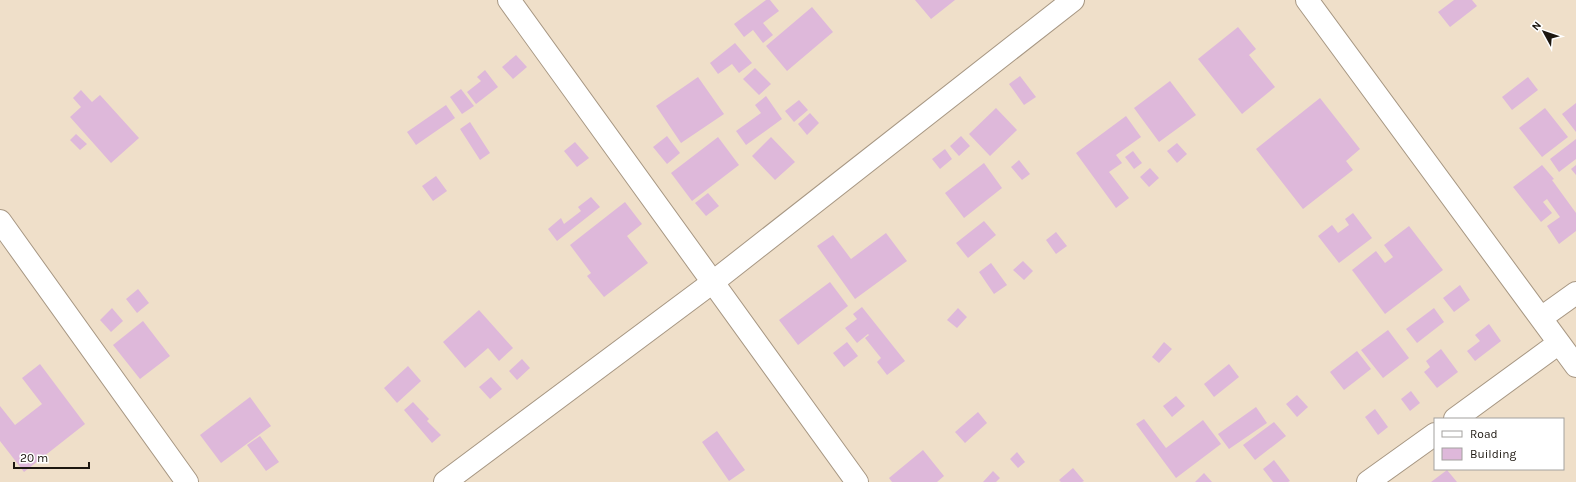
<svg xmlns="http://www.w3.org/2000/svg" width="1576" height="482" font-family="Karla,sans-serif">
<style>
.building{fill:#deb8da}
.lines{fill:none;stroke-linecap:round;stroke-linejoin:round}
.minor-casing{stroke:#a79783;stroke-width:24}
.minor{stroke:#fff;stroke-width:22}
</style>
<rect width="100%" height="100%" fill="#efdfc9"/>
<path class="building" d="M 766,0 L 770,0 L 779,11 L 763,23 L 773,35 L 763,43 L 753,30 L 744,37 L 734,24 Z
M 915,0 L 955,0 L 931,19 Z
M 1454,0 L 1472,0 L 1477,6 L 1450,27 L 1438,12 Z
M 812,7 L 833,32 L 787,71 L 766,46 Z
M 1238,27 L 1256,49 L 1249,55 L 1275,87 L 1242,114 L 1198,59 Z
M 735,43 L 752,63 L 739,73 L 732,64 L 718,74 L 710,63 Z
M 516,55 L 527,67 L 513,79 L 502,67 Z
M 755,68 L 771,84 L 759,95 L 743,79 Z
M 485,70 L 498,87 L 476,104 L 467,92 L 481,81 L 477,77 Z
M 1020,76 L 1036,97 L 1024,105 L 1009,84 Z
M 698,77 L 724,114 L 681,143 L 656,106 Z
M 1528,77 L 1538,90 L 1512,110 L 1502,97 Z
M 1170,81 L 1196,115 L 1159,142 L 1134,108 Z
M 461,89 L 474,106 L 462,114 L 450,97 Z
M 81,90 L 92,102 L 100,95 L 139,138 L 111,163 L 70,117 L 81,107 L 73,98 Z
M 766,96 L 782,119 L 746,145 L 736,131 L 761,113 L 755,105 Z
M 1320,98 L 1360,149 L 1346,161 L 1353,170 L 1303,209 L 1256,149 Z
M 799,100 L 808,110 L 794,122 L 785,111 Z
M 1576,103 L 1576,132 L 1562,114 Z
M 446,105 L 455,118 L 416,145 L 407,132 Z
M 996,108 L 1017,130 L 990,156 L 969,134 Z
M 1545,108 L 1568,137 L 1542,157 L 1519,128 Z
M 810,113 L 819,123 L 807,135 L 798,124 Z
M 1126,116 L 1141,137 L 1116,155 L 1122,163 L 1109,172 L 1129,198 L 1116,208 L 1076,153 Z
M 470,122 L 490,153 L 480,160 L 460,129 Z
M 76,134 L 87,144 L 80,150 L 70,140 Z
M 667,136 L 680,153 L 667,164 L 653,147 Z
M 961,136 L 970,146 L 959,156 L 950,146 Z
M 718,137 L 739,165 L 692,201 L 671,173 Z
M 771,137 L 795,162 L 775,180 L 752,156 Z
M 1576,139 L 1576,159 L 1559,172 L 1550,159 Z
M 575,142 L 589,158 L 577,167 L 564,151 Z
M 1177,143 L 1187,154 L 1177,163 L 1167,151 Z
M 945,149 L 952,159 L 940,169 L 932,159 Z
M 1133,151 L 1142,163 L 1134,169 L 1125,157 Z
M 1019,160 L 1030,174 L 1022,180 L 1011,167 Z
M 984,163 L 1002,188 L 964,218 L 945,193 Z
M 1542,165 L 1554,179 L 1552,180 L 1576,213 L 1576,231 L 1559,244 L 1547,226 L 1560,217 L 1547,199 L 1543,202 L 1552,213 L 1541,222 L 1513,187 Z
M 1576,165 L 1576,175 L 1571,169 Z
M 1150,168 L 1159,178 L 1149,187 L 1140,177 Z
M 436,176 L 447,191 L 433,201 L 422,186 Z
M 708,193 L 719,206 L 706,216 L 695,203 Z
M 591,197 L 600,207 L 557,241 L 548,229 L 561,218 L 564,224 L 581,211 L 578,207 Z
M 625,202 L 642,224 L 627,236 L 648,263 L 604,297 L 587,276 L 591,273 L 570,245 Z
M 1353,213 L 1372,238 L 1339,263 L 1318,236 L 1332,225 L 1338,233 L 1349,225 L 1345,219 Z
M 984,221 L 996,235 L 968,258 L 956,243 Z
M 1409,226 L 1443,270 L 1385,314 L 1352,270 L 1376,251 L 1385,263 L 1393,257 L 1384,245 Z
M 1056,232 L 1067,246 L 1056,254 L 1046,240 Z
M 886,233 L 907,261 L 855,299 L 817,246 L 833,235 L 851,259 Z
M 1023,261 L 1033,271 L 1024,280 L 1013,270 Z
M 991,263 L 1007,285 L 994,294 L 979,272 Z
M 830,282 L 848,306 L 798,345 L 779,320 Z
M 1460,285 L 1470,300 L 1454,312 L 1443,298 Z
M 138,289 L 149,303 L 137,313 L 126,299 Z
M 862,307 L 905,361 L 887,375 L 877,362 L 881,358 L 865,338 L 869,335 L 868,334 L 857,343 L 845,328 L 857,319 L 853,314 Z
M 112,308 L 123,321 L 111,332 L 100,320 Z
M 958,308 L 967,317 L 957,328 L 947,320 Z
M 1434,308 L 1444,322 L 1417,343 L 1406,329 Z
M 479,310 L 513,348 L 499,361 L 488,348 L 465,368 L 443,342 Z
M 143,321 L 170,356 L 140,379 L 113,345 Z
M 1489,324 L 1501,341 L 1475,361 L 1467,351 L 1480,341 L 1475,335 Z
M 1388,330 L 1409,358 L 1383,378 L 1361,350 Z
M 847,342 L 858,356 L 844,367 L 833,353 Z
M 1164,342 L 1172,349 L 1159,363 L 1152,357 Z
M 1441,349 L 1458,372 L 1437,388 L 1424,372 L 1430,367 L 1426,361 Z
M 1357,351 L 1371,369 L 1344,390 L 1330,372 Z
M 522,359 L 530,368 L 517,380 L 509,371 Z
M 40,364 L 85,424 L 24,472 L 0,441 L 0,406 L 15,425 L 42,404 L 22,378 Z
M 1229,364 L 1239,377 L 1214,397 L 1204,384 Z
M 408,366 L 421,381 L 397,403 L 384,388 Z
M 491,377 L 502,389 L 490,399 L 479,387 Z
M 1411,391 L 1420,403 L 1410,411 L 1401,399 Z
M 1297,395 L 1308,407 L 1297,417 L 1286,404 Z
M 1176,396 L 1185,406 L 1172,417 L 1163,406 Z
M 250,397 L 271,426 L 221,463 L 200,435 Z
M 413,402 L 429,419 L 427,421 L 441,435 L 432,443 L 404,410 Z
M 1256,407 L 1267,423 L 1229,449 L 1218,434 Z
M 1375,409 L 1388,427 L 1378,435 L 1365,417 Z
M 978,412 L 987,423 L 965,443 L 955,432 Z
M 1144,419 L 1166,448 L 1203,420 L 1221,444 L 1176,478 L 1136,424 Z
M 1274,422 L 1286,436 L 1255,460 L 1243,445 Z
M 717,431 L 745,470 L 729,481 L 702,442 Z
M 260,436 L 279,462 L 266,471 L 247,445 Z
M 923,450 L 944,476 L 937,482 L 892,482 L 889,478 Z
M 1017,452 L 1025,462 L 1018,468 L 1010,459 Z
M 1274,460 L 1290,481 L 1288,482 L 1273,482 L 1263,469 Z
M 1073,468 L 1084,481 L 1082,482 L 1061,482 L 1059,480 Z
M 1447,470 L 1457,482 L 1431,482 Z
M 993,471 L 1000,478 L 996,482 L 983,482 Z
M 1204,473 L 1212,482 L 1195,482 Z"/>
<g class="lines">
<g class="minor-casing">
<path id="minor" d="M 509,0 L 857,482
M 1307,0 L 1576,366
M 0,221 L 187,482
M 1541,318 L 1576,293
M 1455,419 L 1559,343
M 445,482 L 713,282 L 1073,0
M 1368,482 L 1435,434"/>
</g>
<use href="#minor" class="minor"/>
</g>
<rect x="1434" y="418" width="130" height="52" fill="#ffffff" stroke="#a4a29f"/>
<rect x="1442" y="431" width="20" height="6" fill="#ffffff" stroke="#a4a29f"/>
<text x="1470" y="438" font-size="12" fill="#1c160f">Road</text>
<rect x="1442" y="448" width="20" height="12" fill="#deb8da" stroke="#a4a29f"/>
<text x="1470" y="458" font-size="12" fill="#1c160f">Building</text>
<g transform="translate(1544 32) rotate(310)" stroke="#ffffff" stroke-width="3" paint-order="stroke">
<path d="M0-3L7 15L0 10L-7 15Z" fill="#1c160f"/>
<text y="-6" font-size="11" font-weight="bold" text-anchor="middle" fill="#1c160f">N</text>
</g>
<path d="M14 462v6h75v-6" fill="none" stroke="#1c160f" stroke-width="2"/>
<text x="20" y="462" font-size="12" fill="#1c160f" stroke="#ffffff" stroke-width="3" paint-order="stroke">20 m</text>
</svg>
